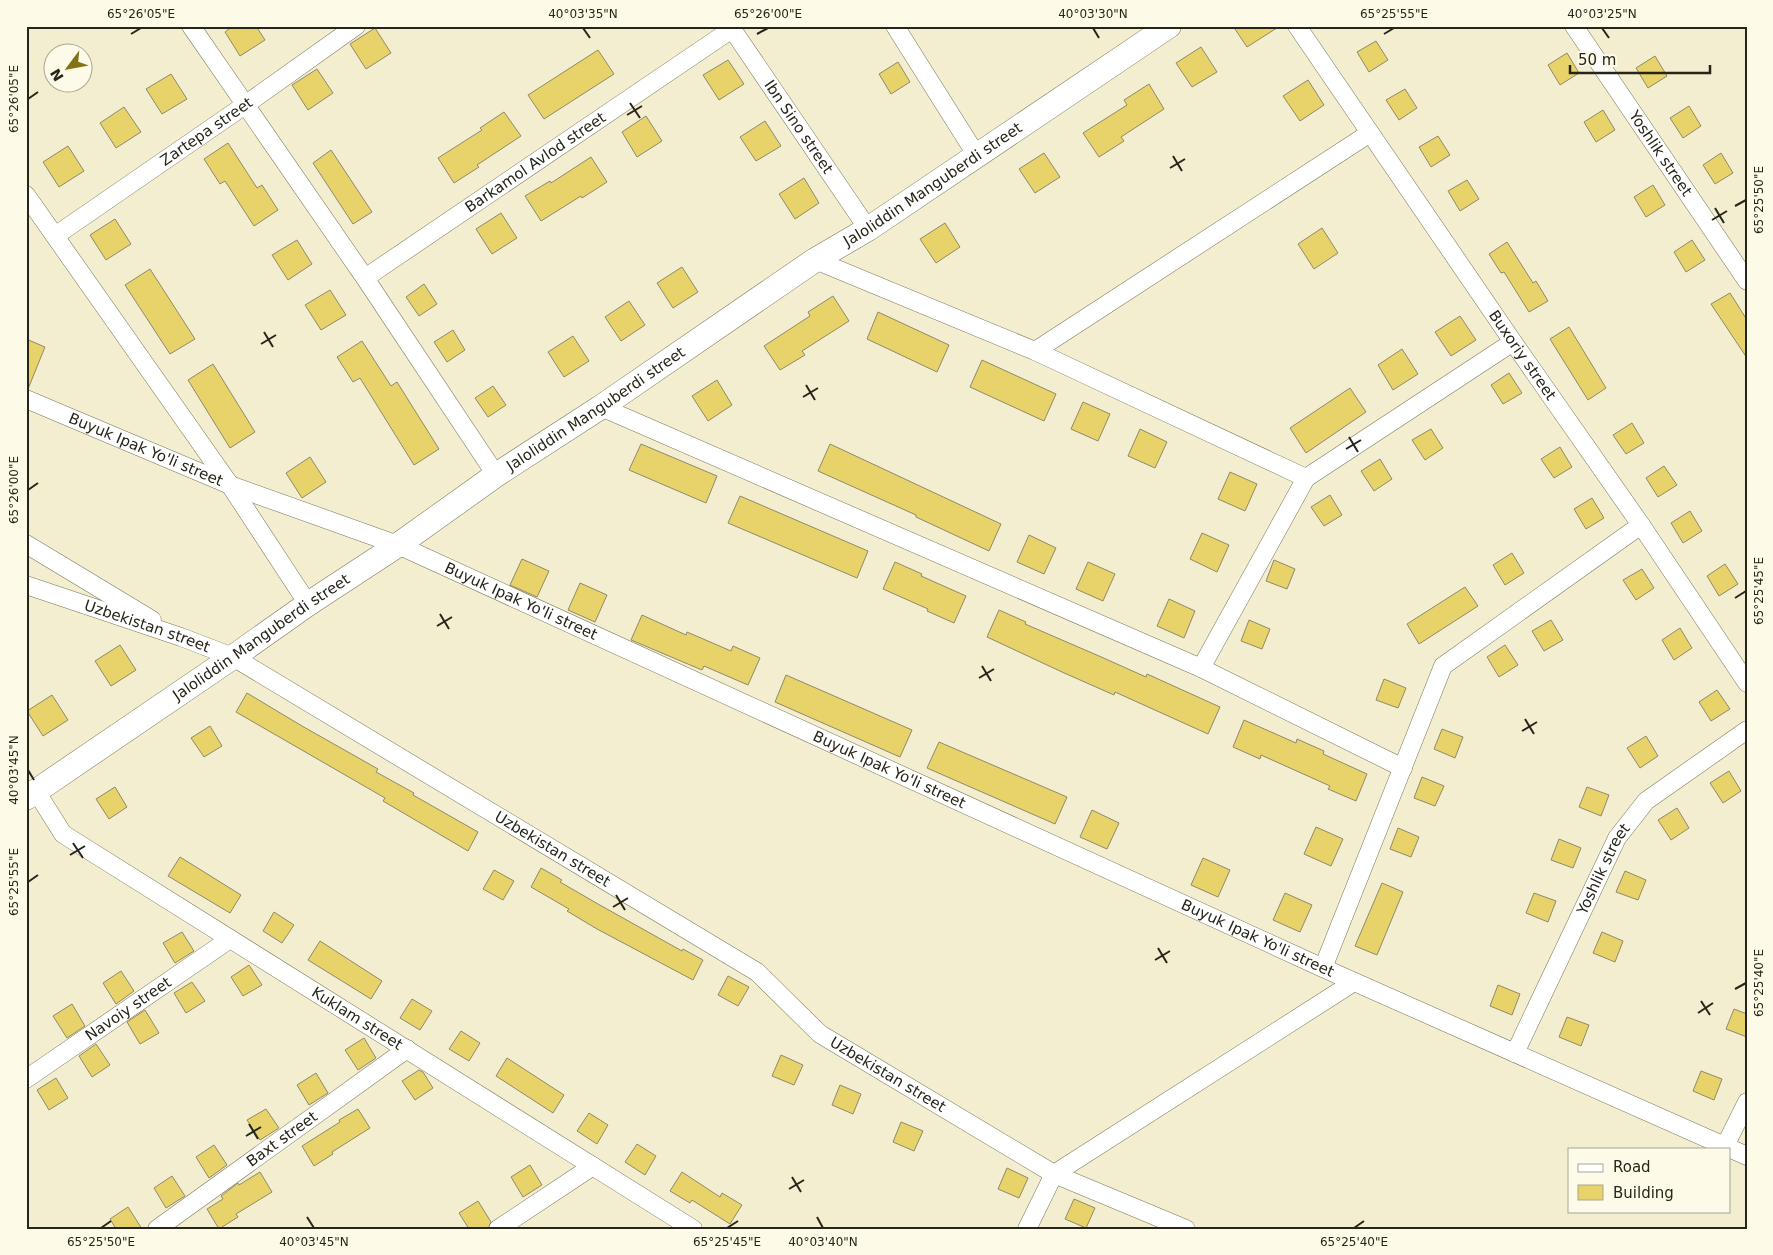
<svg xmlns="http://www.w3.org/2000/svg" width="1773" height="1255" font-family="'DejaVu Sans',sans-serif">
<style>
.building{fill:#e7d369;stroke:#8f896d}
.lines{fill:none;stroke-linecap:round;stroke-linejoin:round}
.street-casing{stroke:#7c775b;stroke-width:19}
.secondary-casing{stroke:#7c775b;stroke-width:25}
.street{stroke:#fff;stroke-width:18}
.secondary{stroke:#fff;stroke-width:24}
.ticks{fill:none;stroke:#272519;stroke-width:2}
.labels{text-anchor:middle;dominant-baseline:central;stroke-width:5;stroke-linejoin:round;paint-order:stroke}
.street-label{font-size:15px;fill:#272519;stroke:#fefae8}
.neatline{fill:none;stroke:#272519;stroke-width:2}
.ticks-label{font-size:12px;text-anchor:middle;fill:#272519}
</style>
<rect width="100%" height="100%" fill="#f3eecf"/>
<path class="building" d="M 233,26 L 256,26 L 265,40 L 240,56 L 225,32 Z
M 1233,26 L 1280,26 L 1247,47 Z
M 375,28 L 391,53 L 366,69 L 350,44 Z
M 1376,41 L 1388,60 L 1369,72 L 1357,52 Z
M 1201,47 L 1217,72 L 1192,87 L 1176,63 Z
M 598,50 L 614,74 L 544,119 L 528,95 Z
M 1567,53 L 1579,73 L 1560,85 L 1548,65 Z
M 1655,56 L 1667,76 L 1648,88 L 1636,68 Z
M 728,60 L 744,84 L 719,100 L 703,75 Z
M 898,62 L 910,82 L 891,94 L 879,74 Z
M 317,69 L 333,93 L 308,110 L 292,85 Z
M 171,74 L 187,99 L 162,114 L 146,89 Z
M 1308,80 L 1324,105 L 1300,121 L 1283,96 Z
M 1149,84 L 1164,109 L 1121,137 L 1124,141 L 1099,157 L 1083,133 L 1127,105 L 1124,100 Z
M 1405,89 L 1417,108 L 1399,120 L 1386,100 Z
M 1689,106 L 1701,126 L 1683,138 L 1670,118 Z
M 124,107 L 141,132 L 116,148 L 100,123 Z
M 1603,110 L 1615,130 L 1596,142 L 1584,122 Z
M 504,112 L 521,136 L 477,165 L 479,167 L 454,183 L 438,158 L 482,130 L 480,128 Z
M 646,116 L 662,141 L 637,157 L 622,132 Z
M 765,121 L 781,146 L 756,161 L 740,137 Z
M 1438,136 L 1450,155 L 1431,167 L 1419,147 Z
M 228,143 L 257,188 L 262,185 L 278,210 L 254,226 L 225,181 L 220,184 L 204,159 Z
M 68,146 L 84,171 L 59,187 L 43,162 Z
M 331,150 L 372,212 L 353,224 L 313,163 Z
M 1044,153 L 1060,177 L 1035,193 L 1019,169 Z
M 1721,153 L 1733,173 L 1715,184 L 1703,165 Z
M 591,157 L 607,182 L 582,198 L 581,196 L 541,221 L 525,196 L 550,181 L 551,183 Z
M 804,178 L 819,203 L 795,219 L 779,194 Z
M 1467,180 L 1479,199 L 1460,211 L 1448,191 Z
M 1653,185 L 1665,205 L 1646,217 L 1634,197 Z
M 501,213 L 517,238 L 492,254 L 476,229 Z
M 115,219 L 131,244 L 106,260 L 90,235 Z
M 945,223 L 960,247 L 936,263 L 920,239 Z
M 1322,228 L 1338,253 L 1314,269 L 1298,244 Z
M 297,240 L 312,264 L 288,280 L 272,255 Z
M 1692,240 L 1705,260 L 1686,272 L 1674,252 Z
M 1507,242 L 1533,283 L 1536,281 L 1548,301 L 1529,312 L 1504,272 L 1501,273 L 1489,254 Z
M 682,267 L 698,292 L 673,308 L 657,283 Z
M 150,269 L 195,339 L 170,354 L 125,285 Z
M 424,284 L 437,304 L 419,316 L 406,297 Z
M 330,290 L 346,315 L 321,330 L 305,305 Z
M 1730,293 L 1747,320 L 1747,358 L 1711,304 Z
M 833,296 L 849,321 L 802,351 L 805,355 L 780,370 L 764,346 L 810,316 L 808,312 Z
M 629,301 L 645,325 L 621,341 L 605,317 Z
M 878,312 L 949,345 L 937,372 L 867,339 Z
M 1460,316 L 1476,340 L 1451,356 L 1435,332 Z
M 1569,327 L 1606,388 L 1588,400 L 1550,339 Z
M 453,330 L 465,350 L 447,362 L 434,342 Z
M 573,336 L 589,361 L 564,377 L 548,352 Z
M 26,339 L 45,347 L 28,389 L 26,389 Z
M 362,341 L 391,386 L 397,382 L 439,449 L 414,465 L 360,378 L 353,382 L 337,357 Z
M 1402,349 L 1418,374 L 1393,390 L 1378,365 Z
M 982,360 L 1056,394 L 1044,421 L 970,387 Z
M 213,364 L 255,432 L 230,448 L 188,380 Z
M 1509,373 L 1522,393 L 1503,404 L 1491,385 Z
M 717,380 L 732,405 L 708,421 L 692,396 Z
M 493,386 L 506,405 L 488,417 L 475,398 Z
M 1350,388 L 1366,412 L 1306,453 L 1290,428 Z
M 1083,402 L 1110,414 L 1098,441 L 1071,429 Z
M 1632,423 L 1644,443 L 1626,454 L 1613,435 Z
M 1140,429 L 1167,442 L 1155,468 L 1128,456 Z
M 1431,429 L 1443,448 L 1425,460 L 1412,440 Z
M 641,444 L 717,476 L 706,503 L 629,470 Z
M 830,444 L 1001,524 L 989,551 L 916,517 L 916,515 L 818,471 Z
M 1560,447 L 1572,467 L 1554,478 L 1541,459 Z
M 310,457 L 326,482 L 302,498 L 286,473 Z
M 1380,459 L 1392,479 L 1374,491 L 1361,471 Z
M 1664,466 L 1677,485 L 1658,497 L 1646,478 Z
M 1230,472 L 1257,484 L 1245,511 L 1218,499 Z
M 1330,495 L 1342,515 L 1324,526 L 1311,507 Z
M 740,496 L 868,551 L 857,578 L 728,523 Z
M 1592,498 L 1604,518 L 1586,529 L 1574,509 Z
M 1690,511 L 1702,531 L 1683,543 L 1671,523 Z
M 1202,533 L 1229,545 L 1217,572 L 1190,559 Z
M 1029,535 L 1056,548 L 1044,574 L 1017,562 Z
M 1512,553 L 1524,573 L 1505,585 L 1493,565 Z
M 522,559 L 549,571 L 537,597 L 510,585 Z
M 1274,560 L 1295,569 L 1287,589 L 1266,581 Z
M 895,562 L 922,574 L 921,576 L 966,596 L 954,623 L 927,611 L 928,609 L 883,589 Z
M 1088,562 L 1115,574 L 1103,601 L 1076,589 Z
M 1725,564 L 1738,584 L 1719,596 L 1707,576 Z
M 1642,569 L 1654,588 L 1636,600 L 1623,580 Z
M 580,583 L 607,595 L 595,622 L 568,610 Z
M 1465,587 L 1478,606 L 1419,644 L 1407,624 Z
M 1169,599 L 1195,611 L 1184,638 L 1157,626 Z
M 999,610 L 1026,622 L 1025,624 L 1099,656 L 1146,677 L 1147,674 L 1220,707 L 1208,734 L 1115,692 L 1114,695 L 1062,672 L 987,637 Z
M 642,615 L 686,635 L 687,632 L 731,651 L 733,646 L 760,658 L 748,685 L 704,666 L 702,670 L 631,640 Z
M 1249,620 L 1270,629 L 1262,649 L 1241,641 Z
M 1551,620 L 1563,640 L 1544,651 L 1532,631 Z
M 1680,628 L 1692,648 L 1674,660 L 1662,640 Z
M 120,645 L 136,670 L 111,686 L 95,661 Z
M 1505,645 L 1518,665 L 1499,677 L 1487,657 Z
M 786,675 L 912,730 L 900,757 L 775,702 Z
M 1384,679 L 1406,688 L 1398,708 L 1376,700 Z
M 1717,690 L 1730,709 L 1711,721 L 1699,702 Z
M 247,693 L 302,726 L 378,769 L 376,772 L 414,793 L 413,795 L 478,832 L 468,851 L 383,801 L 385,798 L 236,712 Z
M 52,695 L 68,720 L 43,736 L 27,711 Z
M 1244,720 L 1296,743 L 1297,739 L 1324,751 L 1323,754 L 1367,774 L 1356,801 L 1328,789 L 1330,786 L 1261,755 L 1260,759 L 1233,747 Z
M 210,726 L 222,746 L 204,757 L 191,738 Z
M 1442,729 L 1463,737 L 1455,758 L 1434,749 Z
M 1646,736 L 1658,756 L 1640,768 L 1627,748 Z
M 939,742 L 1067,797 L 1055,824 L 927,768 Z
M 1729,771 L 1741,791 L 1723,803 L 1710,783 Z
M 1422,777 L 1444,786 L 1435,806 L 1414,798 Z
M 115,787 L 127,807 L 109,819 L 96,799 Z
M 1587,787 L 1609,795 L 1601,816 L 1579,807 Z
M 1677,808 L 1689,828 L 1671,840 L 1658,820 Z
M 1092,810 L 1119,823 L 1107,849 L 1080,837 Z
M 1316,827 L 1343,839 L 1331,866 L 1304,854 Z
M 1398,828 L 1419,837 L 1411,857 L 1390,849 Z
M 1559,839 L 1581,848 L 1573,868 L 1551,860 Z
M 180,857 L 241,895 L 230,913 L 168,876 Z
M 1203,858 L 1230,870 L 1218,897 L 1191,885 Z
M 541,868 L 562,880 L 560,882 L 598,904 L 682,951 L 683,949 L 703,960 L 693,980 L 597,929 L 567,911 L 569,909 L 531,887 Z
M 494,870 L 514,881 L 503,900 L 483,889 Z
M 1625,871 L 1646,880 L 1638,900 L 1616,892 Z
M 1382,883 L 1403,892 L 1377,955 L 1355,946 Z
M 1285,893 L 1312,905 L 1300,932 L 1273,920 Z
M 1534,893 L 1556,901 L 1548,922 L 1526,913 Z
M 274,912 L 294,925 L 282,943 L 263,931 Z
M 182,932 L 194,951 L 175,963 L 163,943 Z
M 1602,932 L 1623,941 L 1615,962 L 1593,953 Z
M 320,941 L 382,981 L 371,999 L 308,960 Z
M 249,965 L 262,985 L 243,996 L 231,977 Z
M 121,971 L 134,991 L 116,1004 L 103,983 Z
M 728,976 L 749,987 L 738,1006 L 718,995 Z
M 192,982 L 205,1001 L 186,1013 L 174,993 Z
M 1498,985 L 1520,994 L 1512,1015 L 1490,1006 Z
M 412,999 L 432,1011 L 420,1030 L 400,1018 Z
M 72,1004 L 85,1026 L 67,1038 L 53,1016 Z
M 1734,1009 L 1747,1014 L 1747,1037 L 1726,1029 Z
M 145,1010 L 159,1033 L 140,1044 L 127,1022 Z
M 1567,1017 L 1589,1025 L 1581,1046 L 1559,1037 Z
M 461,1031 L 480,1043 L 469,1061 L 449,1049 Z
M 364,1038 L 376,1058 L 358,1070 L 345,1050 Z
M 96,1044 L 110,1065 L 92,1077 L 79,1056 Z
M 781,1055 L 803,1065 L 794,1085 L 772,1076 Z
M 507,1058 L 564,1095 L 553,1113 L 496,1076 Z
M 419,1070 L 423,1072 L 433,1088 L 415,1100 L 402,1081 Z
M 1701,1071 L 1722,1079 L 1714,1100 L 1693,1091 Z
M 316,1073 L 328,1093 L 309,1105 L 297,1085 Z
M 56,1078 L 68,1098 L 49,1110 L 37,1090 Z
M 840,1085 L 861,1094 L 853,1114 L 832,1105 Z
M 266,1109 L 279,1128 L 260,1140 L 247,1120 Z
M 358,1109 L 370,1128 L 332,1152 L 333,1154 L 314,1166 L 302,1146 L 340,1122 L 339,1120 Z
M 589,1113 L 608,1125 L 597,1144 L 577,1131 Z
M 901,1122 L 923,1131 L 914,1151 L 893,1142 Z
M 637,1144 L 656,1156 L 645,1175 L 625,1162 Z
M 214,1145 L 227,1165 L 209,1178 L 196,1157 Z
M 530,1165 L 542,1185 L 523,1197 L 511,1177 Z
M 1007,1168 L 1028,1178 L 1019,1198 L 998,1189 Z
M 260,1172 L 272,1192 L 236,1214 L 238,1217 L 219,1229 L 207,1209 L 223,1199 L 221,1196 L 238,1183 L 239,1185 Z
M 682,1172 L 720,1197 L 722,1193 L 742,1205 L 730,1224 L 692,1200 L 690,1203 L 670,1191 Z
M 172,1176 L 185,1196 L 166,1208 L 154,1188 Z
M 1074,1199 L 1095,1208 L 1086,1228 L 1065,1219 Z
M 478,1201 L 491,1222 L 488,1229 L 469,1229 L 459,1213 Z
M 128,1207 L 142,1229 L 116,1229 L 110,1219 Z"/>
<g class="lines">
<g class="street-casing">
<g id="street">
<path d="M 191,26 L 365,278 L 496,475"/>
<path id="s1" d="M 730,26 L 868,229"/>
<path d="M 895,26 L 977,156"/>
<path id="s2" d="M 1297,26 L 1513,342 L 1641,525 L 1747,683"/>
<path id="s3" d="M 1574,26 L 1747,281"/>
<path d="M 26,195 L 230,485 L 308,604"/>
<path id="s4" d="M 55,236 L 245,105 L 356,26"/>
<path d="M 815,260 L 1035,351 L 1306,478 L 1513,342"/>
<path id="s5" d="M 365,278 L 732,29"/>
<path d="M 1035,351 L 1370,133"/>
<path id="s6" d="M 26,399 L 230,485 L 398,545 L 1323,968 L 1747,1156"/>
<path d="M 601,407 L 1201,668 L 1403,768"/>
<path d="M 26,544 L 152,620"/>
<path id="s7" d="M 26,585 L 181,637 L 233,657 L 757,972 L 820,1034 L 1054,1174 L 1186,1229"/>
<path d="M 1201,668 L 1306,478"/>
<path id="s8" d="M 36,791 L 63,834 L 693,1229"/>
<path d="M 1323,968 L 1443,666 L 1641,525"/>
<path id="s9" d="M 1515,1053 L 1617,838 L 1646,801 L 1747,730"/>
<path id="s10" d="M 26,1079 L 230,939"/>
<path d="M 1725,1146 L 1747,1102"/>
<path id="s11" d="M 157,1229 L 407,1049"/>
<path d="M 498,1229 L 593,1166"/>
<path d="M 1027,1229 L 1054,1174 L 1354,982"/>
</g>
</g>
<g class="secondary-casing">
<g id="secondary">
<path id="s12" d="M 26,798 L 233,657 L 308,604 L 398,545 L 496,475 L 601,407 L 815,260 L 868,229 L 1169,26"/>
</g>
</g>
<use href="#street" class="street"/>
<use href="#secondary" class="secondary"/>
</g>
<path class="ticks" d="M 583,28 L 590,38M 1093,28 L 1099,38M 1602,28 L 1609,38M 131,34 L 141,28M 757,34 L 768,28M 1384,34 L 1394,28M 28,99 L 38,92M 630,103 L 640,118M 627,115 L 642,106M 1173,156 L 1182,171M 1170,168 L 1185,159M 1735,206 L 1746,200M 1715,208 L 1724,223M 1712,220 L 1727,211M 264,332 L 273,347M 261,344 L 276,335M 806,385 L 815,400M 803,397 L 818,388M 1349,437 L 1358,452M 1346,449 L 1361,440M 28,490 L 38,483M 1735,598 L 1746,591M 440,614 L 449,629M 437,626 L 452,617M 982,666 L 991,681M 979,678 L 994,669M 1525,719 L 1534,734M 1522,731 L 1537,722M 28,770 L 34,780M 73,843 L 83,858M 70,855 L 85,846M 28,882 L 38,875M 616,895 L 625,910M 613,907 L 628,898M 1158,948 L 1167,963M 1155,960 L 1170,951M 1735,989 L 1746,983M 1701,1001 L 1710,1015M 1698,1013 L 1713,1003M 249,1124 L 258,1139M 246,1136 L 261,1127M 792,1177 L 801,1192M 789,1189 L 804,1180M 307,1217 L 314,1228M 817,1217 L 823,1228M 101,1228 L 111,1221M 727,1228 L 738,1221M 1354,1228 L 1364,1221"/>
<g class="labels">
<g class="street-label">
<text stroke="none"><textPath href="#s1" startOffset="122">Ibn Sino street</textPath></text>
<text stroke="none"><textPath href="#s4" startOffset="184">Zartepa street</textPath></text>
<text stroke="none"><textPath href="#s3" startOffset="154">Yoshlik street</textPath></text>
<text stroke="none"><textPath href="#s5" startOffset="206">Barkamol Avlod street</textPath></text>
<text stroke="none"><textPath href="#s12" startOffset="1095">Jaloliddin Manguberdi street</textPath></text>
<text stroke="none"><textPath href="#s2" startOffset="399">Buxoriy street</textPath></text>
<text stroke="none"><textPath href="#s12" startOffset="690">Jaloliddin Manguberdi street</textPath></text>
<text stroke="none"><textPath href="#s6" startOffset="130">Buyuk Ipak Yo'li street</textPath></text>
<text stroke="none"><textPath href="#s6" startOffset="535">Buyuk Ipak Yo'li street</textPath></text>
<text stroke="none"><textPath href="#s7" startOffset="128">Uzbekistan street</textPath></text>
<text stroke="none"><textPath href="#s12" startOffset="285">Jaloliddin Manguberdi street</textPath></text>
<text stroke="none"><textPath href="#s6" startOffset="940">Buyuk Ipak Yo'li street</textPath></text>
<text stroke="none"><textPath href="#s7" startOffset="592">Uzbekistan street</textPath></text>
<text stroke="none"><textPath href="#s9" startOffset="204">Yoshlik street</textPath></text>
<text stroke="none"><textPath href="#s6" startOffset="1345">Buyuk Ipak Yo'li street</textPath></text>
<text stroke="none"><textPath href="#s10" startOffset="124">Navoiy street</textPath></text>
<text stroke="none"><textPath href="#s8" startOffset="398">Kuklam street</textPath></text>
<text stroke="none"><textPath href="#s7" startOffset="998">Uzbekistan street</textPath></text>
<text stroke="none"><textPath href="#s11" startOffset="154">Baxt street</textPath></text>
</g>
</g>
<rect width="1773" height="1255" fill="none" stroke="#fefae8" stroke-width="55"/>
<rect x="1568" y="1148" width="162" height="65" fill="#fefae8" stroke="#a8a595"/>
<rect x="1578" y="1164" width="25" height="8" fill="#ffffff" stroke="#a8a595"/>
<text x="1613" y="1172" font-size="15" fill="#272519">Road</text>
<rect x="1578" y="1185" width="25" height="15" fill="#e7d369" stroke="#a8a595"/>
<text x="1613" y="1198" font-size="15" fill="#272519">Building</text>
<g transform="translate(68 68) rotate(238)"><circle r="24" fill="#fefae8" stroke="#a8a595"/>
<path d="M0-4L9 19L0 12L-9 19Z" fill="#847315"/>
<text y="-8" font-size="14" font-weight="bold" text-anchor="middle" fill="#272519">N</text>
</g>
<path d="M1570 65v8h140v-8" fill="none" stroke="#272519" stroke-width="2.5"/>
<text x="1578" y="65" font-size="15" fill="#272519" stroke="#fefae8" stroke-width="4" paint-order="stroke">50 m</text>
<rect x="28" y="28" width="1718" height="1200" class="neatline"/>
<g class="ticks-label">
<text x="141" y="18">65°26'05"E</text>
<text x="583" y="18">40°03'35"N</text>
<text x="768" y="18">65°26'00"E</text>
<text x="1093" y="18">40°03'30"N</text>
<text x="1394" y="18">65°25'55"E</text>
<text x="1602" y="18">40°03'25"N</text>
<text transform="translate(14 99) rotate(-90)" y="4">65°26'05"E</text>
<text transform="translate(1759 200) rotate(-90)" y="4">65°25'50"E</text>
<text transform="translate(14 490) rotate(-90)" y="4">65°26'00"E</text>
<text transform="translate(1759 591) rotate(-90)" y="4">65°25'45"E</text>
<text transform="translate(14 770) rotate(-90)" y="4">40°03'45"N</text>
<text transform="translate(14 882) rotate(-90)" y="4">65°25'55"E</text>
<text transform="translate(1759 983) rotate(-90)" y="4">65°25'40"E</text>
<text x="101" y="1246">65°25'50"E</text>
<text x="314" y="1246">40°03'45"N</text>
<text x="727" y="1246">65°25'45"E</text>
<text x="823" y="1246">40°03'40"N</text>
<text x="1354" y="1246">65°25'40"E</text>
</g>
</svg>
